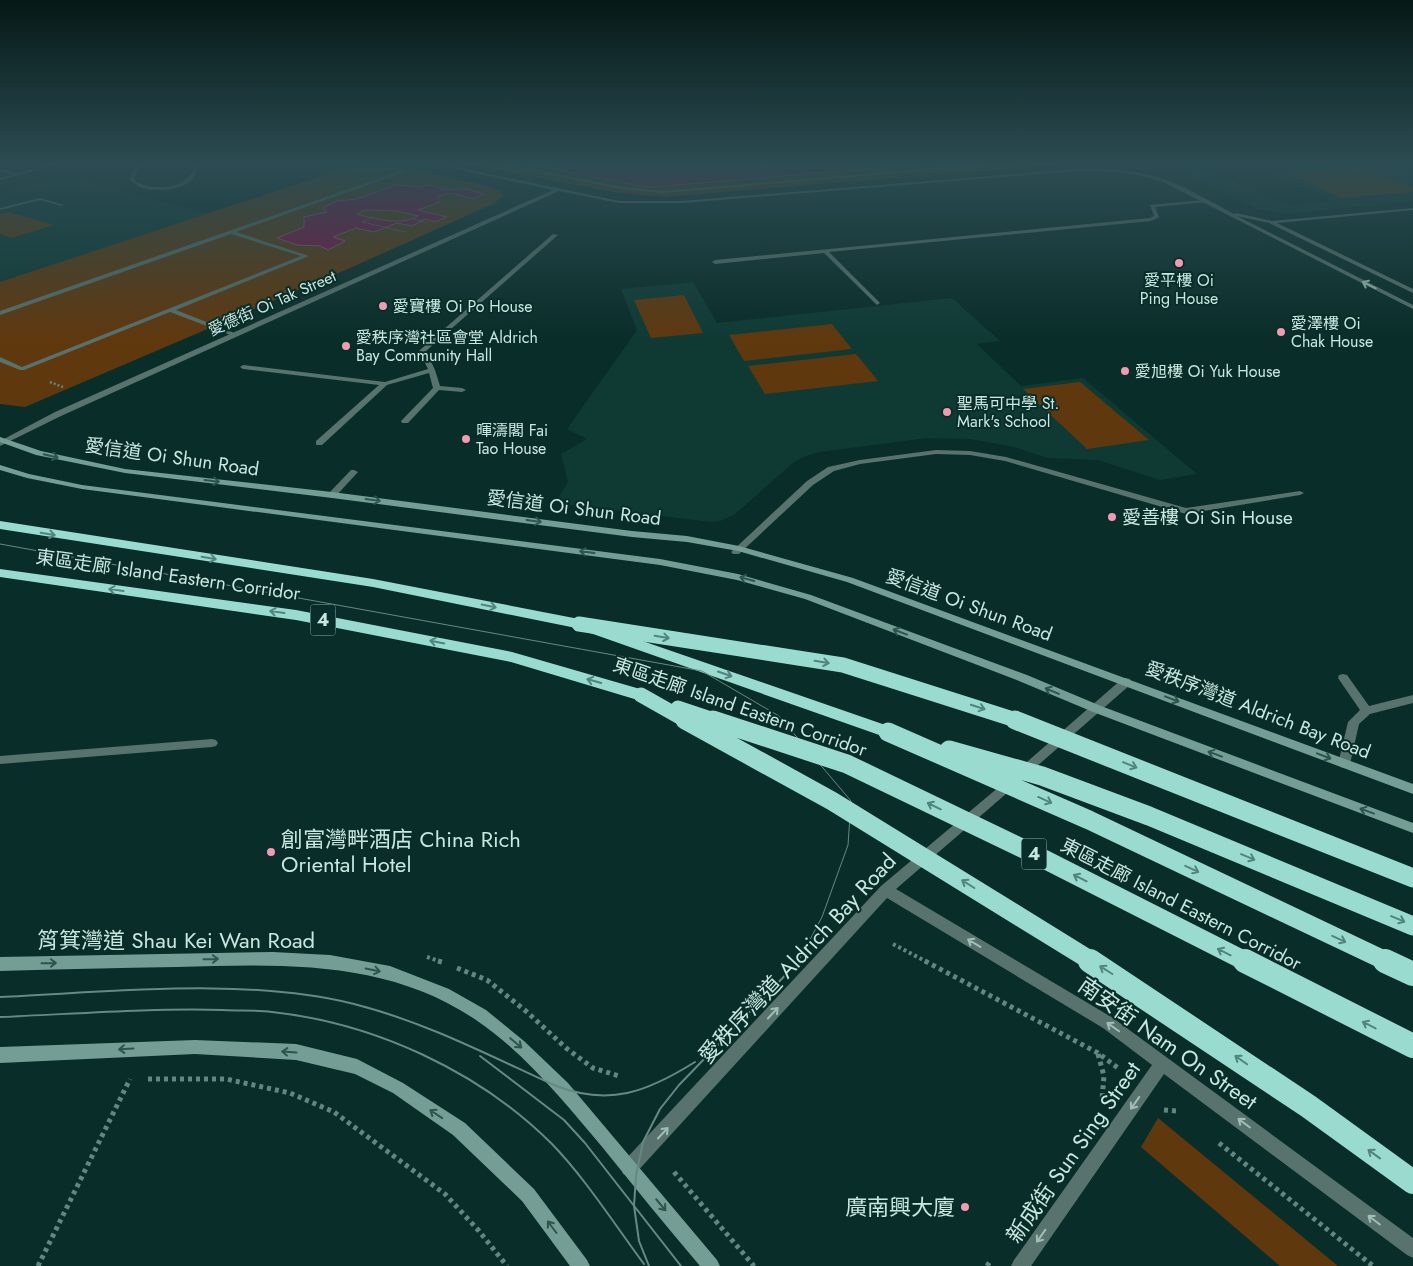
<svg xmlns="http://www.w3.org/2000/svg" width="1413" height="1266" font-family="Jost,'Noto Sans TC',sans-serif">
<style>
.built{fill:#0f3a34}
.green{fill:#60380e}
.water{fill:#831142;stroke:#975171;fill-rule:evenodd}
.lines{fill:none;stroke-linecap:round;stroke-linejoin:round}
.path-far3{stroke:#648680;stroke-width:1;stroke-dasharray:1 1;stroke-linecap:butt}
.path-far2{stroke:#648680;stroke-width:2.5;stroke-dasharray:2 2;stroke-linecap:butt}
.path-far1{stroke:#648680;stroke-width:4;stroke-dasharray:3 3;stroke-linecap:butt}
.path{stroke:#648680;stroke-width:5;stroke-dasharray:4 4;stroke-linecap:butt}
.service{fill:#58726d;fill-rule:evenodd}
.pedestrian{fill:#58726d;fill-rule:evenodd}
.minor{fill:#58726d;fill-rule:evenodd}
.tertiary{fill:#58726d;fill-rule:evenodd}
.secondary{fill:#739d95;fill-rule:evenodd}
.motorway{fill:#99dccf;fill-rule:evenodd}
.tram-far1{stroke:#678983;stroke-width:1}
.tram{stroke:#678983;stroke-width:2}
.motorway-bridge-far2{stroke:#99dccf;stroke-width:15}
.motorway-bridge-far1{stroke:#99dccf;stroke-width:19}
.motorway-bridge{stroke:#99dccf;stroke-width:24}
.oneway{stroke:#a0beb8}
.oneway2{stroke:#2e544e}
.oneway3{stroke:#51847c}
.poi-dot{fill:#f19ab2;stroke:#092d28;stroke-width:2}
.labels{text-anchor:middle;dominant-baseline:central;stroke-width:4;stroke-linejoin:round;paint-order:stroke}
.far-poi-label{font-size:16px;fill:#c7e7e0;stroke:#092d28;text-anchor:start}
.far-street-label{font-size:16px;fill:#c7e7e0;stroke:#092d28}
.shield{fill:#092d28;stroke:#8eafa9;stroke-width:1}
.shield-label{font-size:18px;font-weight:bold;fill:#c7e7e0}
.street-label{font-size:19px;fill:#c7e7e0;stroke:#092d28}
.poi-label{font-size:19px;fill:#c7e7e0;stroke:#092d28;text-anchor:start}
.near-poi-label{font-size:22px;fill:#c7e7e0;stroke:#092d28;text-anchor:start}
.near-street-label{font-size:22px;fill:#c7e7e0;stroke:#092d28}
</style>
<rect width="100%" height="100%" fill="#092d28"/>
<path class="built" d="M 1159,163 L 1219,163 L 1203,168 L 1290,206 L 1335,201 L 1264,172 L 1352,164 L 1350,163 L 1413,163 L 1413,187 L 1362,167 L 1343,198 L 1413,192 L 1413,201 L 1286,214 L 1258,209 Z
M 67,176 L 208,214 L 0,282 L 0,194 Z
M 693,282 L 717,323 L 952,298 L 1000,341 L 977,344 L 1021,386 L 1083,378 L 1197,474 L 1160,480 L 1098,460 L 1047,458 L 1014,447 L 970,439 L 927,438 L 820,452 L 806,456 L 794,462 L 734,515 L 720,521 L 711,522 L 555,503 L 568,482 L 561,454 L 587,439 L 567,429 L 637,330 L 621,289 Z"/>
<path class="green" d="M 361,163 L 381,163 L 489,186 L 501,191 L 503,196 L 495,203 L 350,268 L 25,407 L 0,404 L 0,282 Z
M 459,163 L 511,163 L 632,186 L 652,187 L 951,163 L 1076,163 L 665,197 L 619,193 Z
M 1362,167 L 1413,187 L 1413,192 L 1343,198 L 1285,174 Z
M 8,212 L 54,225 L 12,238 L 0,234 L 0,214 Z
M 684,295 L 703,333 L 651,338 L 634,300 Z
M 832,324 L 852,349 L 744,361 L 729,335 Z
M 856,354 L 878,381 L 765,394 L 748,366 Z
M 1080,382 L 1149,440 L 1087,449 L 1023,389 Z
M 1158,1118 L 1338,1266 L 1280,1266 L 1141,1147 Z"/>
<path class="water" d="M 519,163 L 942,163 L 652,187 L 633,185 Z
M 396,185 L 418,187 L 432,185 L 443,190 L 465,189 L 484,194 L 473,199 L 451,193 L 438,196 L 439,202 L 418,210 L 447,217 L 435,222 L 425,219 L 412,226 L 397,223 L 374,232 L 356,228 L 333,237 L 345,241 L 328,250 L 320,246 L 297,245 L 277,238 L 304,227 L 304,217 L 327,212 L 323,208 L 336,201 L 357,199 ZM 365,210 L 397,211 L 418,216 C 402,226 374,219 357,214 Z"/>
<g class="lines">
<path class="path-far3" d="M 371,218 L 362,222 L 406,232
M 413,219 L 428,223"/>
<path class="path-far2" d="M 50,382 L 63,387"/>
<path class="path-far1" d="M 893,944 L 927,962
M 427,957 L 442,962"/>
<path class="path" d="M 438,961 L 445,963
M 925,961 L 1098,1053 L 1118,1068
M 457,968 L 487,980 L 527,1012 L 566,1048 L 593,1068 L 619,1076
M 1098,1054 L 1104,1076 L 1102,1099
M 148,1079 L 226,1079 L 290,1093 L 334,1112 L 445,1194 L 479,1231 L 507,1266
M 1164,1110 L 1177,1111
M 1219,1143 L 1373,1266
M 674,1172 L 754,1266
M 38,1266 L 130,1079
M 987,1266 L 991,1260"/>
<path class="service" d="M 140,163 L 145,163 L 138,170 L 134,178 L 136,182 C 155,191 186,190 194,167 L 192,163 L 196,163 L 198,167 C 196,174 194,179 188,183 C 175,192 136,194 130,178 L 134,168 Z
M 1204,200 L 1206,202 L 1155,207 L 1159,217 L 1151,221 L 829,252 L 880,303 L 877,305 L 824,253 L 715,264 L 712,262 L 715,260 L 1150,218 L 1154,216 L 1150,205 Z
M 553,234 L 558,235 L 426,351 L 435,370 L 440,386 L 462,388 L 466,390 L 462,392 L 439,390 L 408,423 L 402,423 L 401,421 L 433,388 L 429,373 L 387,385 L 322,445 L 316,445 L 316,441 L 379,385 L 243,369 L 240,367 L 243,365 L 385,382 L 428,369 L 419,351 L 420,350 Z
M 936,450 L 970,451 L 1006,457 L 1186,508 L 1300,491 L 1304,493 L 1300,495 L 1186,514 L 1005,461 L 970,455 L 936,454 L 860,464 L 834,471 L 813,485 L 739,554 L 733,554 L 731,552 L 807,481 L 828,467 L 860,460 Z
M 351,470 L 354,470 L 358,472 L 335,497 L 329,497 L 329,493 Z
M 1343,674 L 1347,675 L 1369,706 L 1413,695 L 1413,703 L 1370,714 L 1359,724 L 1350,764 L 1348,767 L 1344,768 L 1340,767 L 1338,764 L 1348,722 L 1360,710 L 1338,678 L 1339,675 Z
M 212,739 L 216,740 L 218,743 L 216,746 L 212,747 L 0,764 L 0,756 Z"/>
<path class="pedestrian" d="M 491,163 L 501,163 L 621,187 L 663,191 L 995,163 L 1017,163 L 663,193 L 621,189 Z
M 403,170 L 407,171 L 236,232 L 309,256 L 176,310 L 237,334 L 237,336 L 233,336 L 170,312 L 24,370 L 20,370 L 0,362 L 0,357 L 22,367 L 301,256 L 231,234 L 0,315 L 0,311 Z
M 40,198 L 64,205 L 62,206 L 40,200 L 0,210 L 0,208 Z"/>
<path class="minor" d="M 0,169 L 18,174 L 18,175 L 16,176 L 0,171 Z"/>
<path class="tertiary" d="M 54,163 L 62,163 L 0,180 L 0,178 Z
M 427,163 L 437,163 L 619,201 L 682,201 L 1077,169 C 1104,168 1131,169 1157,177 C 1184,185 1209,201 1234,214 L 1236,213 L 1272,221 L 1413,208 L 1413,210 L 1277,223 L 1413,289 L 1413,293 L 1269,223 L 1237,216 L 1413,305 L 1413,309 L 1165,183 C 1137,172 1108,171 1077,171 L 682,203 L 619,203 L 559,191 L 61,416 L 0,446 L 0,441 L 55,412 L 553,190 Z
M 1126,678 L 1130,679 L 1131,682 L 1130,685 L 1028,774 L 1024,776 L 1020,774 L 1018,771 L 1020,768 L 1122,679 Z
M 1010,779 L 1014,781 L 1016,784 L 1014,787 L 896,889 L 1113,1018 L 1413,1238 L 1413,1258 L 1407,1255 L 1164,1074 L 1031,1266 L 1011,1266 L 1014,1260 L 1152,1065 L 1103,1028 L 887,898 L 635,1174 L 629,1176 L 623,1174 L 621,1168 L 623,1162 L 881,886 L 1006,781 Z"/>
<path class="secondary" d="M 0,437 L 41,451 L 125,469 L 332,492 L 632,531 L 687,536 L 739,546 L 853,578 L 1413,784 L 1413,794 L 847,582 L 738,551 L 687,542 L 632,537 L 332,498 L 125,473 L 36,455 L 0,442 Z
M 0,465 L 29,474 L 82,485 L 660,559 L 738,574 L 811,595 L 1027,675 L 1101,706 L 1413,823 L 1413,833 L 1093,712 L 1019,681 L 805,599 L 737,580 L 660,565 L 82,489 L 27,478 L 0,470 Z
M 273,952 L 330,955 L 390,966 L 449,989 L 486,1010 L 524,1041 L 568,1083 L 717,1260 L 720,1266 L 700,1266 C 667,1227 635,1188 603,1148 C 565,1103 525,1053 476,1020 C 387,959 279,964 177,967 C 118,968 59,969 0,971 L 0,957 Z
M 195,1040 L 296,1044 L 357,1059 L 403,1083 L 465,1123 L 534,1189 L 587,1260 L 590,1266 L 570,1266 L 522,1201 L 453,1135 L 393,1093 L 355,1074 L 296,1060 L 195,1054 L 0,1063 L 0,1047 Z"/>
<path class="motorway" d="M 0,521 L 373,579 L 579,619 L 894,728 L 896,732 L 894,736 L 888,738 L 882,736 L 576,628 L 373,587 L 0,529 Z
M 0,569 L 296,610 L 512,652 L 647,691 L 649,695 L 647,699 L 641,701 L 511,662 L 296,620 L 0,577 Z"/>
<path class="tram-far1" d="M 0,544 L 702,671 L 779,716 L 851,801 L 848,845 L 822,917 L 798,962"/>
<path class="tram" d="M 0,997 C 112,992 245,977 354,1004 C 425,1022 488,1055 554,1085 C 609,1107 647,1092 695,1062
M 0,1017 C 74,1014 149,1008 223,1010 C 240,1011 256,1010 272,1012 C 374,1023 479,1071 552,1144 C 585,1178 615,1225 644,1264
M 480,1056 L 564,1120 L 585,1143 L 681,1266
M 649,1266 L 639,1241 L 634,1206 L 636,1176 L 643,1142 L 660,1109 L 679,1085 L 799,961"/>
<path class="motorway-bridge-far2" d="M 579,624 L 843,665 L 1019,721
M 641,695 L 687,721
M 678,708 L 717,721"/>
<path class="motorway-bridge-far1" d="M 685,720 L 832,801 L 1093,962
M 713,720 L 847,764 L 1032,853 L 1247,962
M 1015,720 L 1413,878
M 888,732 L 1089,820 L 1388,962
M 949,750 L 1042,776 L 1149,816 L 1413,926"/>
<path class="motorway-bridge" d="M 1090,961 L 1308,1106 L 1413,1182
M 1245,961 L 1413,1046
M 1385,961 L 1413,974"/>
</g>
<defs><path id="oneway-shaft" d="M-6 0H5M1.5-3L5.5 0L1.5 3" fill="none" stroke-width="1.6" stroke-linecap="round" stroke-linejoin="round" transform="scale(1.25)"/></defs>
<g class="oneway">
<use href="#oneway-shaft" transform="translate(1369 285) rotate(-154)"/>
<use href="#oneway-shaft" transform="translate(974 943) rotate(-149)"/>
<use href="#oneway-shaft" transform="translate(773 1013) rotate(-47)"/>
<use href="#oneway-shaft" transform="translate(1113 1027) rotate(-145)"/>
<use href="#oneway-shaft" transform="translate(1135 1103) rotate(125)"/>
<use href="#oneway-shaft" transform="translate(1244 1123) rotate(-143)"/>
<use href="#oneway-shaft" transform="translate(663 1133) rotate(-47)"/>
<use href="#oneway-shaft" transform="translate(1374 1220) rotate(-143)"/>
<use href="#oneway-shaft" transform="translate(1041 1236) rotate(125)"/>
</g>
<g class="oneway2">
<use href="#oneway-shaft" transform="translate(51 456) rotate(13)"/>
<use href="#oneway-shaft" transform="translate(212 481) rotate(7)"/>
<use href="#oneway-shaft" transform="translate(373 500) rotate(8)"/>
<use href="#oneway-shaft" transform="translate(534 521) rotate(8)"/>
<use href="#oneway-shaft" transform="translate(587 552) rotate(-173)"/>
<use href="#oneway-shaft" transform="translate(747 579) rotate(-165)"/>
<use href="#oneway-shaft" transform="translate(900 632) rotate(-159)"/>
<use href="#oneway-shaft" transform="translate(1052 691) rotate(-157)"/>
<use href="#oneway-shaft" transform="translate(1172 699) rotate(21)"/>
<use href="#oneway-shaft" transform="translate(1215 754) rotate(-160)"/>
<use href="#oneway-shaft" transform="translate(1324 756) rotate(21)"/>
<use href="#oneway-shaft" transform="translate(1367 811) rotate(-160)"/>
<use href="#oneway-shaft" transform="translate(211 959) rotate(-1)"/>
<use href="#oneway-shaft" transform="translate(49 963) rotate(-1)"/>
<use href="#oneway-shaft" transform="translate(373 970) rotate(11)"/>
<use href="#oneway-shaft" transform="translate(516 1043) rotate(40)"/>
<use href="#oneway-shaft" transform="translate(126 1049) rotate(177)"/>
<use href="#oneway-shaft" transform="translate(289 1052) rotate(-176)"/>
<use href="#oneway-shaft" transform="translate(436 1114) rotate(-146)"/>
<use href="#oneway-shaft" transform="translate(661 1205) rotate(50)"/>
<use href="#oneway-shaft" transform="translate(552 1227) rotate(-127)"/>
</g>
<g class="oneway3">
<use href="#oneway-shaft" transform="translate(48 534) rotate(9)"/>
<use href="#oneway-shaft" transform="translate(209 558) rotate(9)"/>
<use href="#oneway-shaft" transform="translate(116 590) rotate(-172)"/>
<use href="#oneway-shaft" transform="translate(489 606) rotate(11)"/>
<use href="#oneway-shaft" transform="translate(277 612) rotate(-172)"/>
<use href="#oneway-shaft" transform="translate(662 637) rotate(9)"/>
<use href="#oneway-shaft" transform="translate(437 642) rotate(-169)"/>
<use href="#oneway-shaft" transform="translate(822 662) rotate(9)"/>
<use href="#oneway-shaft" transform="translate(725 674) rotate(19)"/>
<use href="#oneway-shaft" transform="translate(594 681) rotate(-164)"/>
<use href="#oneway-shaft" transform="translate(978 707) rotate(18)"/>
<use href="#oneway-shaft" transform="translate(1130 765) rotate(22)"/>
<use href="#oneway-shaft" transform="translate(1045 800) rotate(24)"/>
<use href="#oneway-shaft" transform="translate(934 806) rotate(-154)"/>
<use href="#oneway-shaft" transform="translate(1248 857) rotate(23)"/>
<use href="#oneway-shaft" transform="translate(1192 869) rotate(25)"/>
<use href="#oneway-shaft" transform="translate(1080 878) rotate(-153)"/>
<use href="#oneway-shaft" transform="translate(968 884) rotate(-148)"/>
<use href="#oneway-shaft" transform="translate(1398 919) rotate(23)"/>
<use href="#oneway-shaft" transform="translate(1339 939) rotate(25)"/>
<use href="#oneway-shaft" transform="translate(1224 952) rotate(-153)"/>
<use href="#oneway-shaft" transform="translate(1106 970) rotate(-148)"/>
<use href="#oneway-shaft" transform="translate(1369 1025) rotate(-153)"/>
<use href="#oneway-shaft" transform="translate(1241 1060) rotate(-145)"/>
<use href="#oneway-shaft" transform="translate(1374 1154) rotate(-144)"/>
</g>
<linearGradient id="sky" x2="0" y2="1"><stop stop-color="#051916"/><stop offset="0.48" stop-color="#2c4c53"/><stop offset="1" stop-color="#2c4c53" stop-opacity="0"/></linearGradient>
<rect width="1413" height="341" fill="url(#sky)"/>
<g class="poi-dot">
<circle cx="1179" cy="263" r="5"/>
<circle cx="383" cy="306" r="5"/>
<circle cx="1281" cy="332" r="5"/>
<circle cx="346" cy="346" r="5"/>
<circle cx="1125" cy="371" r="5"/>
<circle cx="947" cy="412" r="5"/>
<circle cx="466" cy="439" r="5"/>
<circle cx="1112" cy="517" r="5"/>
<circle cx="271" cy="852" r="5"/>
<circle cx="965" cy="1207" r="5"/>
</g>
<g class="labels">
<g class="far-poi-label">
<text x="1179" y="280" text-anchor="middle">愛平樓 Oi<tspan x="1179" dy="18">Ping House</tspan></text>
<text x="393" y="306">愛寶樓 Oi Po House</text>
<text x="1291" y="323">愛澤樓 Oi<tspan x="1291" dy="18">Chak House</tspan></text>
<text x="356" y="337">愛秩序灣社區會堂 Aldrich<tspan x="356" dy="18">Bay Community Hall</tspan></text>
<text x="1135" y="371">愛旭樓 Oi Yuk House</text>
<text x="957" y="403">聖馬可中學 St.<tspan x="957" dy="18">Mark's School</tspan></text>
<text x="476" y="430">暉濤閣 Fai<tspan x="476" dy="18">Tao House</tspan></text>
</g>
<g class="far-street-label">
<text transform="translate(272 303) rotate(-24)">愛德街 Oi Tak Street</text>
</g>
<g class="shield">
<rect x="310.5" y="604.5" width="25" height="31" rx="4"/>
<rect x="1021.5" y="838.5" width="25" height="31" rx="4"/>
</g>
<g class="shield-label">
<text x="323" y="620">4</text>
<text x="1034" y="854">4</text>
</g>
<g class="street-label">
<text transform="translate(172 457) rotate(8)">愛信道 Oi Shun Road</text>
<text transform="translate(574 508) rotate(7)">愛信道 Oi Shun Road</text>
<text transform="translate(168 575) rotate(8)">東區走廊 Island Eastern Corridor</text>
<text transform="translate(969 605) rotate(20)">愛信道 Oi Shun Road</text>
<text transform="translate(740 707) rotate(19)">東區走廊 Island Eastern Corridor</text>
<text transform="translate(1258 710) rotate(21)">愛秩序灣道 Aldrich Bay Road</text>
<text transform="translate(1181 904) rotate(27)">東區走廊 Island Eastern Corridor</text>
</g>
<g class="poi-label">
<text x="1122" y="517">愛善樓 Oi Sin House</text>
</g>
<g class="near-poi-label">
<text x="281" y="839">創富灣畔酒店 China Rich<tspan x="281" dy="25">Oriental Hotel</tspan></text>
<text x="955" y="1207" text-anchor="end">廣南興大廈</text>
</g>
<g class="near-street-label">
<text x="176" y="940">筲箕灣道 Shau Kei Wan Road</text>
<text transform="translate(797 958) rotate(-47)">愛秩序灣道 Aldrich Bay Road</text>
<text transform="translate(1168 1043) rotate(35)">南安街 Nam On Street</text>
<text transform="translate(1073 1152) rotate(-55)">新成街 Sun Sing Street</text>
</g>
</g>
</svg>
